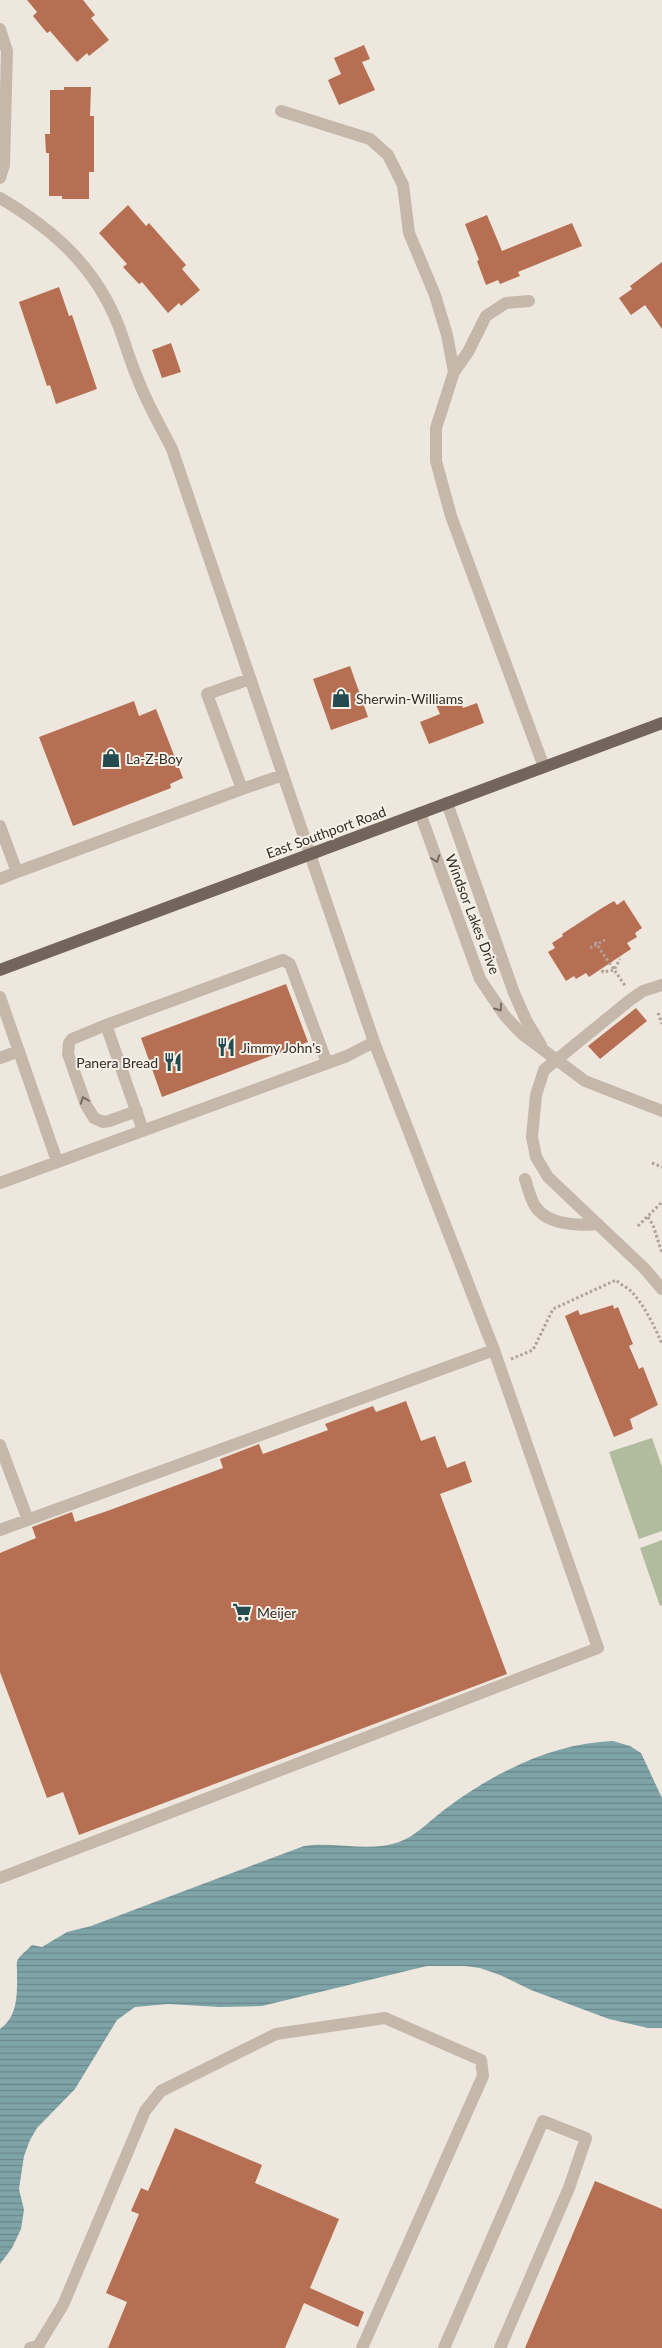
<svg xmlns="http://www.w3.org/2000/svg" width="662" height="2348" font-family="Lato,sans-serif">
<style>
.pitch{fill:#b1bb9e}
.water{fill:url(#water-rules)}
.building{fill:#b66f53}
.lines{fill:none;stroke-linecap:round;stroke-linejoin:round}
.path{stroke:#b0a295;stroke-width:3;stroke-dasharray:2.5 2.5;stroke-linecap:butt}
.minor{stroke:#c5b7aa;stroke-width:12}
.major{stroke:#73645c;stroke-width:12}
.oneway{stroke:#756b63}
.labels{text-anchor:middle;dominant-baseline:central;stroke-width:4;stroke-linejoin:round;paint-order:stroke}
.poi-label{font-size:14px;fill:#332c29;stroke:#f7f1e8;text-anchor:start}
.street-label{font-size:14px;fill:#332c29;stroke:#f7f1e8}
</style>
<defs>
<pattern id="water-rules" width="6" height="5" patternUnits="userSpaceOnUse" patternTransform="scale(1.25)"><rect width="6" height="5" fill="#7fa4a8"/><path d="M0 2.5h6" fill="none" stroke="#698689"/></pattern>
</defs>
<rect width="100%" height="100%" fill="#eee7dd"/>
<path class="pitch" d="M 652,1438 L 662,1467 L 662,1531 L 639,1539 L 609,1452 Z
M 662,1540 L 662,1605 L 660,1606 L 640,1548 Z"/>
<path class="water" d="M 613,1741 L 630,1746 L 641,1753 L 662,1798 L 662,2028 L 648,2028 L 609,2019 L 531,1990 L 500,1975 L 480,1968 L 465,1966 L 427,1966 L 262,2006 L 220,2007 L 168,2004 L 135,2007 L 117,2020 L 75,2089 L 37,2128 L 30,2140 L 24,2156 L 19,2189 L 24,2210 L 21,2229 L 12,2248 L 0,2264 L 0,2029 C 19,2016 17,1991 17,1971 C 17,1967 16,1963 18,1959 C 21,1955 28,1949 32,1945 L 42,1947 L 67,1932 L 91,1926 L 304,1846 C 335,1841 369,1853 399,1842 C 418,1835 432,1818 448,1807 C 495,1772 554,1743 613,1741 Z"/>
<path class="building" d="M 27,0 L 83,0 L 95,15 L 91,18 L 109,40 L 89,56 L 87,53 L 77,62 L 50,31 L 47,33 L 33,16 L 37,12 Z
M 364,45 L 370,59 L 362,62 L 375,90 L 339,105 L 328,80 L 341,74 L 334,58 Z
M 64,87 L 91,87 L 90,116 L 94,116 L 94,172 L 89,172 L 89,199 L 62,199 L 62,196 L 49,196 L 49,153 L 46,153 L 45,134 L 50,134 L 50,90 L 64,90 Z
M 128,205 L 146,226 L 149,223 L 186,265 L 182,269 L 200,290 L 181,306 L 179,303 L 168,313 L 142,282 L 139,284 L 123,267 L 127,264 L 99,233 Z
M 487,215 L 502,251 L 572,223 L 582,246 L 518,272 L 520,276 L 500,284 L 498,280 L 486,285 L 477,261 L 479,260 L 465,224 Z
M 662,262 L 662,329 L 645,305 L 631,315 L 619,298 L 632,289 L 630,286 Z
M 59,287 L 69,316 L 72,315 L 97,389 L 56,404 L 50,385 L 47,386 L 19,302 Z
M 171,343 L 181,372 L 162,378 L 152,350 Z
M 350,666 L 368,717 L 331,730 L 313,679 Z
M 459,696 L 463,708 L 477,703 L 484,723 L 429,744 L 420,722 L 440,714 L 436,705 Z
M 134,701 L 139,716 L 156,709 L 183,778 L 170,784 L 171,788 L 73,826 L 39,737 Z
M 624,900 L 642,928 L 635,933 L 637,937 L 627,943 L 631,949 L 589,977 L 586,973 L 576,979 L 574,976 L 566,981 L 548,952 L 555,948 L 552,943 L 563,936 L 562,934 L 602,908 L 614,901 L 617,905 Z
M 286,984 L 308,1042 L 162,1097 L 141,1038 Z
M 636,1008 L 647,1021 L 600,1059 L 588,1046 Z
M 613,1305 L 614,1309 L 618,1307 L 633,1344 L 629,1346 L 639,1369 L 643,1367 L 658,1405 L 630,1419 L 633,1429 L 614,1437 L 565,1316 L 578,1310 L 580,1315 Z
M 406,1401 L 421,1441 L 435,1436 L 447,1468 L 465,1461 L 472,1482 L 440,1494 L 507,1674 L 79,1835 L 63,1792 L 47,1798 L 0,1672 L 0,1553 L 36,1538 L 32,1527 L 72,1512 L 75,1522 L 110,1510 L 223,1468 L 220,1459 L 259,1444 L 263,1454 L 328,1430 L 325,1424 L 373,1406 L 376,1412 Z
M 175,2128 L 262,2165 L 255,2183 L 339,2219 L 310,2288 L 364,2312 L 358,2327 L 304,2303 L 285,2348 L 108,2348 L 127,2302 L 106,2293 L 139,2214 L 131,2211 L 141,2188 L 148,2191 Z
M 595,2181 L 662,2209 L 662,2348 L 525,2348 Z"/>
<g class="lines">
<path class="path" d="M 595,942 L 626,987
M 590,948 L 605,940
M 602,970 L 603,972 L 614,970 L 620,959
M 658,1013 L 662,1024
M 652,1163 L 662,1167
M 648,1217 L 653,1225 L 662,1253
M 638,1226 L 662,1202
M 511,1359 L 533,1350 L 553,1309 L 616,1280 C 621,1285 628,1288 632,1292 C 645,1307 654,1325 662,1344"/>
<path class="minor" d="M 0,29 L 7,51 L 4,165 L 0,178
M 281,111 L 370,139 L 388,155 L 403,185 L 409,233 L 435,295 L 447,335 L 454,372 L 436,428 L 436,461 L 451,516 L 544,767
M 0,198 C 54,230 96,267 119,327 C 125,343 130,361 137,377 C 146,402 160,425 172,449 L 374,1042
M 454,372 L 468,352 L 486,316 L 506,303 L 529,301
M 242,789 L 283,775
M 447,803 L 514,993 L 526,1020 L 541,1045
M 420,813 L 480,979 L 505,1016 L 522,1034 L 585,1081 L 662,1111
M 0,826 L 17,872 L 0,879
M 17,872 L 242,789 L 207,694 L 250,679
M 662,985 L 643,991 L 630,1000 L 544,1070 L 536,1095 L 532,1137 L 536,1157 L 548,1177 L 644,1268 L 662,1289
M 0,997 L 57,1161
M 106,1025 L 283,960 L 290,964 L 327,1063
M 0,1058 L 19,1051
M 137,1111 L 109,1121 L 103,1122 L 94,1118 L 86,1105 L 68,1054 L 69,1043 L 72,1039 L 106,1025 L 143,1130
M 525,1179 C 528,1188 530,1198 535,1206 C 547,1225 578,1226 598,1224
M 0,1183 L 347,1056 L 374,1042 L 494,1350 L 0,1530
M 0,1445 L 28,1520
M 0,1878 L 598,1648 L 494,1350
M 30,2348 L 38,2346 L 63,2305 L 145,2111 L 161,2091 L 276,2034 L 385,2018 L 481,2060 L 483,2076 L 362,2348
M 444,2348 L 543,2121 L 586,2138 L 569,2188 L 500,2348"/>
<path class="major" d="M 0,970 L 662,723"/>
</g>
<defs><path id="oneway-chevron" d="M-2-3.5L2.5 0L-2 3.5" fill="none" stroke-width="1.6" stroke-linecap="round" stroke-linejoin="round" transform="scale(1.25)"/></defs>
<g class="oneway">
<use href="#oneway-chevron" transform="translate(436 859) rotate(70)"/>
<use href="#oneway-chevron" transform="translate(499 1008) rotate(54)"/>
<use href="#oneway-chevron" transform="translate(84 1100) rotate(-111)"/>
</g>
<defs>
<g id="shop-bare" transform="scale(1.5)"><path d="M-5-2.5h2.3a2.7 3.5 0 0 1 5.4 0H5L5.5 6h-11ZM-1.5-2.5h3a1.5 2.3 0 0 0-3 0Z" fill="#244b4f" stroke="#f7f1e8" stroke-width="2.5" paint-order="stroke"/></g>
<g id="restaurant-bare" transform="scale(1.5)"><path d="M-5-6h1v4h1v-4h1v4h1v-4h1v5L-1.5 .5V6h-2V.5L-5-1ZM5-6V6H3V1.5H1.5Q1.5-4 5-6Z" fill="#244b4f" stroke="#f7f1e8" stroke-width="2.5" paint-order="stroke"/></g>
<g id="supermarket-bare" transform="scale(1.5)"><path d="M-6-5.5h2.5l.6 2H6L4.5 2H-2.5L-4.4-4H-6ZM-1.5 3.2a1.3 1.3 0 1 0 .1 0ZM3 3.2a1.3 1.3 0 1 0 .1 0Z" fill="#244b4f" stroke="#f7f1e8" stroke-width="2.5" paint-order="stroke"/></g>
</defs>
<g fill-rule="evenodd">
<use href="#shop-bare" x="341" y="698"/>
<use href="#shop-bare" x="111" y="758"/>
<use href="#restaurant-bare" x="226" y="1047"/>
<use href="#restaurant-bare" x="173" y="1062"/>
<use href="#supermarket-bare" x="242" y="1612"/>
</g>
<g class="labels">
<g class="poi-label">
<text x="356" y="698">Sherwin-Williams</text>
<text x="126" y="758">La-Z-Boy</text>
<text x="241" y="1047">Jimmy John's</text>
<text x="158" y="1062" text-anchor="end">Panera Bread</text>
<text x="257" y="1612">Meijer</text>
</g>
<g class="street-label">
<text transform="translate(326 832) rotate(-20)">East Southport Road</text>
<text transform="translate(473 914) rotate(69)">Windsor Lakes Drive</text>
</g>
</g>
</svg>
